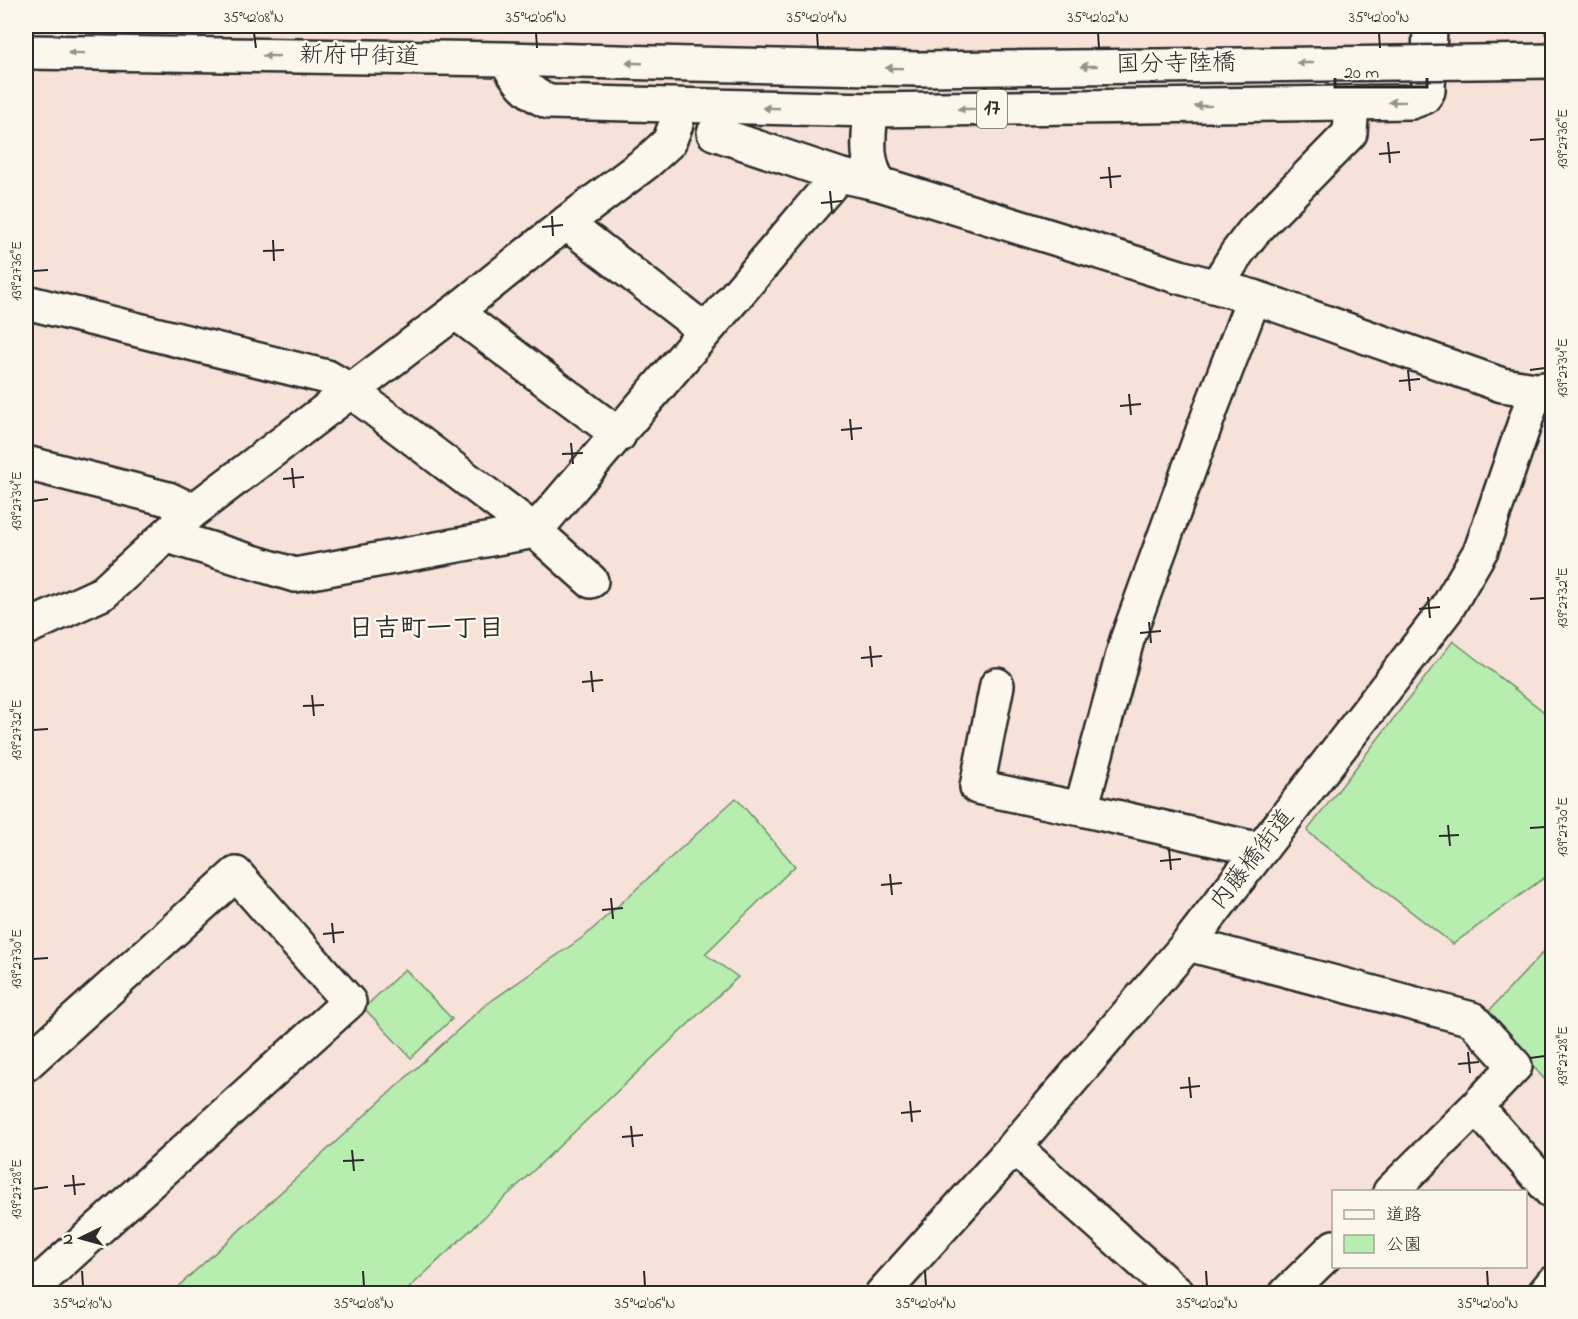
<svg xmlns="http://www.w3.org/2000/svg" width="1578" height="1319" font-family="'Indie Flower','Klee One',sans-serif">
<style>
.green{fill:#b7edae;stroke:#718c6c;stroke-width:1.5}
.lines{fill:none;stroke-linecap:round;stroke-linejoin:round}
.minor-casing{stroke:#2b2b2b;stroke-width:38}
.major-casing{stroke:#2b2b2b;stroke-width:38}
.minor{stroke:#fbf7ec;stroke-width:33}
.major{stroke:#fbf7ec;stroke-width:33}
.rail{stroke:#2b2b2b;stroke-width:4.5;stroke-dasharray:9 4.5;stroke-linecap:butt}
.major-bridge-casing{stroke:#2b2b2b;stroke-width:38;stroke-linecap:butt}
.major-bridge{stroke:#fbf7ec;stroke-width:33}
.oneway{fill:#93918c}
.ticks{fill:none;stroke:#2b2b2b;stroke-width:2}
.labels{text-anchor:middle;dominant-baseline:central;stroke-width:5;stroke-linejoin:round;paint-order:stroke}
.shield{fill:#fbf7ec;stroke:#696865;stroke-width:1.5}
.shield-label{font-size:22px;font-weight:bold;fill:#2b2b2b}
.street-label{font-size:24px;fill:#2b2b2b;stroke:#fbf7ec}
.neighbourhood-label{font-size:26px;font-weight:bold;fill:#2b2b2b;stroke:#fbf7ec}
.neatline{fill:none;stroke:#2b2b2b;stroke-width:2}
.ticks-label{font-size:15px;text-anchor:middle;fill:#2b2b2b}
</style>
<rect width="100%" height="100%" fill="#f6e2d9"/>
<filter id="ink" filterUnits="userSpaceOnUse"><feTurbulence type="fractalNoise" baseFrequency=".0167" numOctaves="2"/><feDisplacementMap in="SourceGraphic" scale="12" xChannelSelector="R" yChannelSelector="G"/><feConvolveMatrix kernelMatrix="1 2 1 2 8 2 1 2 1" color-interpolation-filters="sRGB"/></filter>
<g filter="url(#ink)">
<path class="green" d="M 1453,641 L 1552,718 L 1552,872 L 1453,944 L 1307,831 Z
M 736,798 L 795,866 L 705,954 L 738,977 L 404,1293 L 171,1293 L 484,1006 L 586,935 Z
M 1549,946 L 1552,948 L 1552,1088 L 1487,1013 Z
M 405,969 L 452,1019 L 411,1058 L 364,1008 Z"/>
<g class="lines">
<g class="minor-casing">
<path id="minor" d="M 871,110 C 869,136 864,161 880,184
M 714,133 L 839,175 L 880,184 L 1180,277 L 1254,297 L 1502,385 L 1536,390
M 566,223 L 706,331
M 1217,286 L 1237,253 L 1254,231 L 1350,133 L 1352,103
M 1254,297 L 1212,406 L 1127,640 L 1081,809 L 1261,850
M 26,302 L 327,377 L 351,391 L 535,531 L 591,581
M 455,312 L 619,435
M 26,463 L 168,499 L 193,511
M 168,536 L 295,575 L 535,531 L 839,175
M 26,628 L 103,593 L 193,511 L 455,312 L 566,223 L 647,162 L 669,142 L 676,124 L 678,106
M 997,685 L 977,787 L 1081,809
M 1188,944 L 1472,1019 L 1515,1066 L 1476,1107 L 1552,1192
M 26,1064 L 236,874 L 349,1002 L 26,1294
M 1014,1147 L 1178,1294
M 1390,1192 L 1476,1107
M 882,1294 L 1014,1147 L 1188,944 L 1446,610 L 1481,550 L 1536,390 L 1552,388
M 1286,1294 L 1334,1247
M 1544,1294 L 1552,1284"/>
</g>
<g class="major-casing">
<path id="major" d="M 26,52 L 505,59 L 692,64
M 505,59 C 517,79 527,93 549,102 L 871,110 L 1411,102 L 1424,97 L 1428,91 L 1430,26"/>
</g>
<use href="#minor" class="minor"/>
<use href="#major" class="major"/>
<path class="rail" d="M 1546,26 L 1552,75"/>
<g class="major-bridge-casing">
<path id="major-bridge" d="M 692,64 L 918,69 L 1552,61"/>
</g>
<use href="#major-bridge" class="major-bridge"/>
</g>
<defs><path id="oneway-solid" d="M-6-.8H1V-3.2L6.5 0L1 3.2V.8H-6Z" transform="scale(1.5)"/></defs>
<g class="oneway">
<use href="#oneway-solid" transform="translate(76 53) rotate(-179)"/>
<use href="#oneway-solid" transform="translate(271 56) rotate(-179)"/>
<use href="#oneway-solid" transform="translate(634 63) rotate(-178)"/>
<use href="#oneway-solid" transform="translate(1305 63) rotate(180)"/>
<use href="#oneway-solid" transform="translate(1089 66) rotate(179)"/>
<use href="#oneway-solid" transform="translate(894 68) rotate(-179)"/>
<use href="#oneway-solid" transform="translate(1397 102) rotate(179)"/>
<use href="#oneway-solid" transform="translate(1203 106) rotate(179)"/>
<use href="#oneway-solid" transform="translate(771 108) rotate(-179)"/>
<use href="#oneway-solid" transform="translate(966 109) rotate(180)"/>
</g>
</g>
<path class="ticks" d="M 254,33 L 256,48M 536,33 L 537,48M 817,33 L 818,48M 1098,33 L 1099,48M 1379,33 L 1380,48M 1530,140 L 1545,139M 1388,142 L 1390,163M 1379,154 L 1400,152M 1109,167 L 1111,188M 1100,178 L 1121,176M 830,191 L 832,212M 821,203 L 842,201M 552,216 L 553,236M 542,227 L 563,225M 273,240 L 274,261M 263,251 L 284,250M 33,271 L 48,270M 1408,370 L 1410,391M 1530,370 L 1545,368M 1399,381 L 1420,379M 1129,394 L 1131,415M 1120,406 L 1141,404M 850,419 L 852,440M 841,430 L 862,428M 571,443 L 573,464M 562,454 L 583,453M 292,468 L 294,488M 283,479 L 304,477M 33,501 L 48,499M 1428,597 L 1430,618M 1530,599 L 1545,598M 1419,609 L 1440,607M 1149,622 L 1151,643M 1140,633 L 1161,631M 870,646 L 872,667M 861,658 L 882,656M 591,671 L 593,692M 582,682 L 603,680M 312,695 L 314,716M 303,706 L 324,705M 33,730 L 48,729M 1448,825 L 1450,846M 1530,828 L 1545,827M 1439,836 L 1459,835M 1169,849 L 1171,870M 1160,861 L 1181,859M 890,874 L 892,895M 881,885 L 902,883M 611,898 L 613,919M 602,910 L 623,908M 332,923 L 334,943M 323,934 L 344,932M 33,959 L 48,958M 1468,1052 L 1470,1073M 1530,1058 L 1545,1056M 1458,1064 L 1479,1062M 1189,1077 L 1191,1098M 1180,1088 L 1200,1086M 910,1101 L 912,1122M 901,1113 L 921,1111M 631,1126 L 633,1147M 622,1137 L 643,1135M 352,1150 L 354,1171M 343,1161 L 364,1160M 73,1175 L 75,1195M 64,1186 L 85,1184M 33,1189 L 48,1187M 82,1271 L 83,1286M 363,1271 L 364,1286M 644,1271 L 645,1286M 925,1271 L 926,1286M 1206,1271 L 1207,1286M 1487,1271 L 1488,1286"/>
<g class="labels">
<rect class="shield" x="977" y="90" width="30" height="38" rx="4.5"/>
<g class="shield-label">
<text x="992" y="109">17</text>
</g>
<g class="street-label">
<text transform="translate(359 57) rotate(1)">新府中街道</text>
<text transform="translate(1176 65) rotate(-1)">国分寺陸橋</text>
<text transform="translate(1253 860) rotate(-52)">内藤橋街道</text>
</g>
<g class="neighbourhood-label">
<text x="426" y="630">日吉町一丁目</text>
</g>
</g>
<rect width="1578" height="1319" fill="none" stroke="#fbf7ec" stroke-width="66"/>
<rect x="1332" y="1190" width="195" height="78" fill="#fbf7ec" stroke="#a8a59f" stroke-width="1.5"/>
<rect x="1344" y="1210" width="30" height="9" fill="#fbf7ec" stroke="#a8a59f" stroke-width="1.5"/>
<text x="1386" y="1220" font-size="18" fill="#2b2b2b">道路</text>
<rect x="1344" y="1235" width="30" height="18" fill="#b7edae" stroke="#a8a59f" stroke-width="1.5"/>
<text x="1386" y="1250" font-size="18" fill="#2b2b2b">公園</text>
<g transform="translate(81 1238) rotate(265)" stroke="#fbf7ec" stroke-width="4.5" paint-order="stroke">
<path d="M0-4.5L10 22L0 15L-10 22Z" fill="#2b2b2b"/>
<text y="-9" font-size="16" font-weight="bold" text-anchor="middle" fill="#2b2b2b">N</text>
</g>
<path d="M1335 78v9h92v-9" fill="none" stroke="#2b2b2b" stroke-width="3"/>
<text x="1344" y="78" font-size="18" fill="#2b2b2b" stroke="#fbf7ec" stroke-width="4.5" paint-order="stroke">20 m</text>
<rect x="33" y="33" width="1512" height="1253" class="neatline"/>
<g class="ticks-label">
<text x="254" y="22">35°42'08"N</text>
<text x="536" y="22">35°42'06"N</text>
<text x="817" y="22">35°42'04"N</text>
<text x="1098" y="22">35°42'02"N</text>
<text x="1379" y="22">35°42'00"N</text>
<text transform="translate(1562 139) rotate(-90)" y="5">139°27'36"E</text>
<text transform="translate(16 271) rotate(-90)" y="5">139°27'36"E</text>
<text transform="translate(1562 368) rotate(-90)" y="5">139°27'34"E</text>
<text transform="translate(16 501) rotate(-90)" y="5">139°27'34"E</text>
<text transform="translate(1562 598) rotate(-90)" y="5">139°27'32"E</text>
<text transform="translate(16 730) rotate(-90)" y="5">139°27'32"E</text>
<text transform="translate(1562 827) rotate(-90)" y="5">139°27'30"E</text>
<text transform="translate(16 959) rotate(-90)" y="5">139°27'30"E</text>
<text transform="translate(1562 1056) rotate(-90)" y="5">139°27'28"E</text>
<text transform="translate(16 1189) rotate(-90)" y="5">139°27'28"E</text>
<text x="83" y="1308">35°42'10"N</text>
<text x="364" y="1308">35°42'08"N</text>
<text x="645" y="1308">35°42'06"N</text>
<text x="926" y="1308">35°42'04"N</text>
<text x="1207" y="1308">35°42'02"N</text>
<text x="1488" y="1308">35°42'00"N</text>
</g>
</svg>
